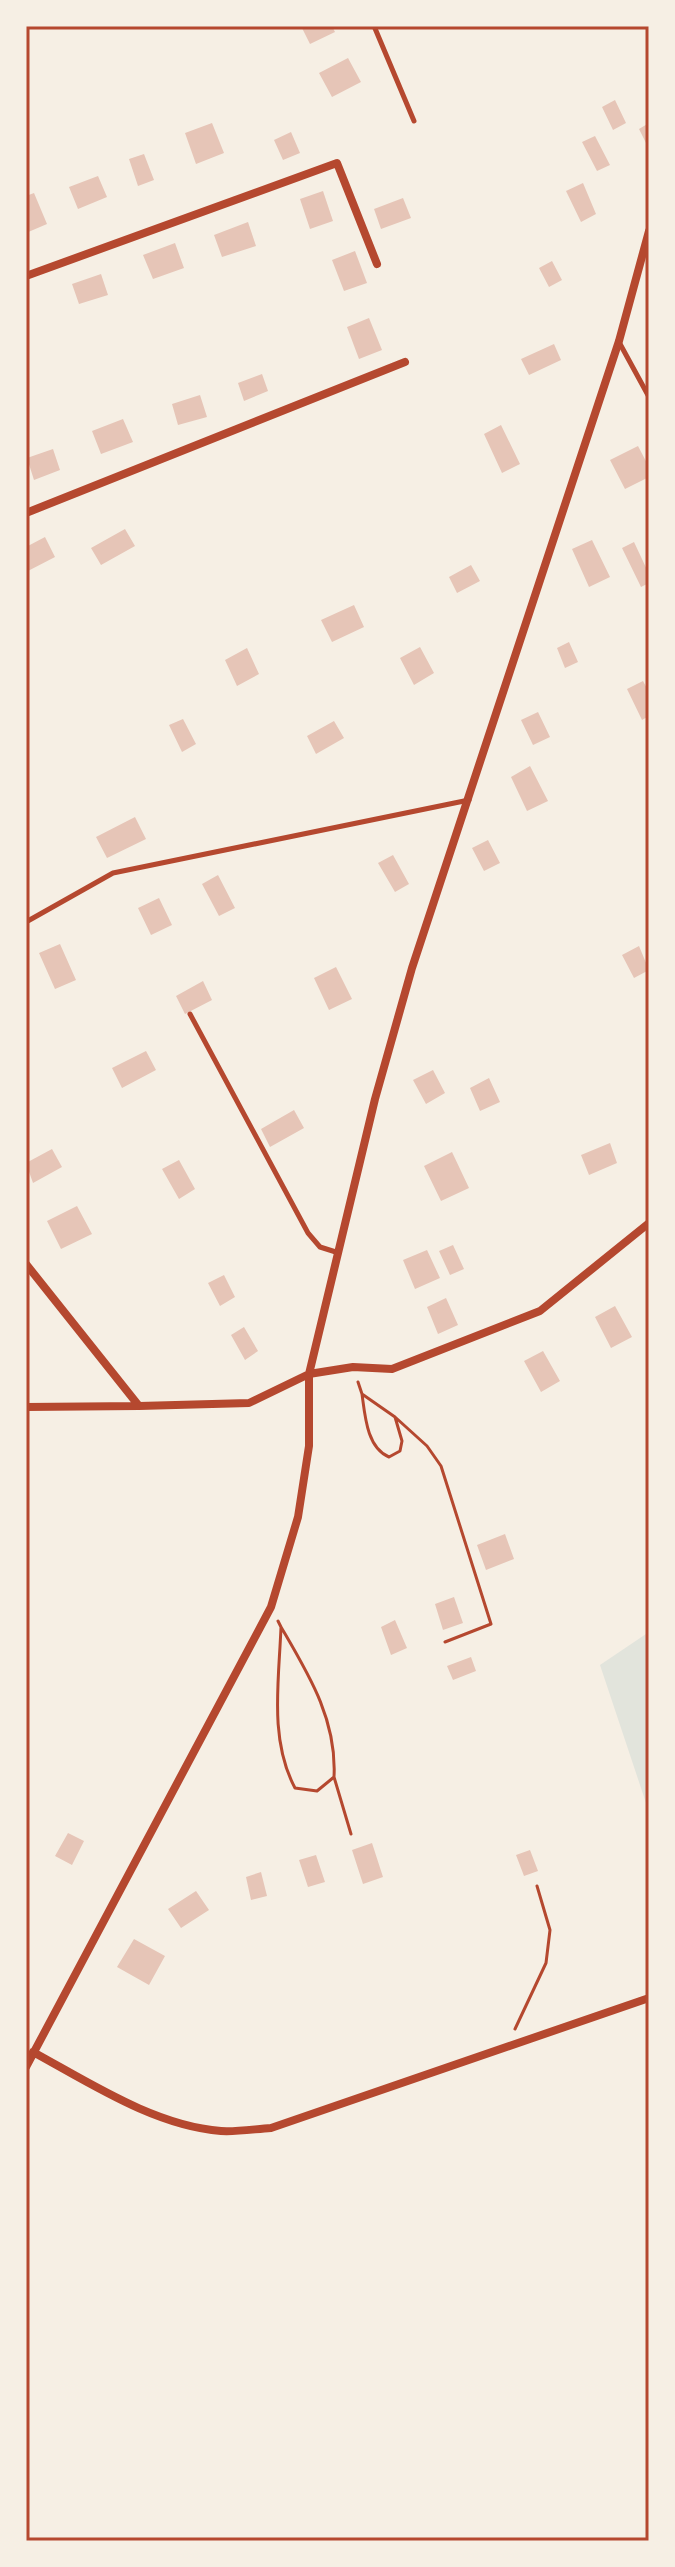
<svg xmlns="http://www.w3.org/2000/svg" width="675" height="2567" font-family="Overpass,sans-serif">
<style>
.green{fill:#e2e4dc}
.building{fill:#e6c5b7}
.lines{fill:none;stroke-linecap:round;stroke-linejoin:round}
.path{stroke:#b5482f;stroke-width:3}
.service{stroke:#b5482f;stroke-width:5}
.minor{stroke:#b5482f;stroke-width:8}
.neatline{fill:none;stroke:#b5482f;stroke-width:3}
</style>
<rect width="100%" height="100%" fill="#f6efe4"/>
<path class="green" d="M 649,1632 L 649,1812 L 600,1665 Z"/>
<path class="building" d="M 301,26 L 332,26 L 335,32 L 310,44 Z
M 348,58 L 361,82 L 332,97 L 319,73 Z
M 615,100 L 626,123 L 613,130 L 602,107 Z
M 212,123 L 224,153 L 196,164 L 185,133 Z
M 649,123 L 649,149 L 639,129 Z
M 291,132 L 300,153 L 283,160 L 274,140 Z
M 595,136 L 610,165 L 597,171 L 582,142 Z
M 144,154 L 154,180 L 138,186 L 129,159 Z
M 98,176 L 107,197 L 78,209 L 69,187 Z
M 583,183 L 596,214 L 581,222 L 566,191 Z
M 323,191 L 333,221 L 310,229 L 300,199 Z
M 34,193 L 47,224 L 26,233 L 26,196 Z
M 403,198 L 411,218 L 381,229 L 374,209 Z
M 248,222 L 256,246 L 222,257 L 214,235 Z
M 175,243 L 184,268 L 153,279 L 143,255 Z
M 355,251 L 367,283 L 344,291 L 332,260 Z
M 552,261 L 562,280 L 549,287 L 539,268 Z
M 101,274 L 108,295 L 79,304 L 72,284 Z
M 369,318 L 382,350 L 359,359 L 347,327 Z
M 554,344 L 561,360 L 529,375 L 521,359 Z
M 262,374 L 268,391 L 244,401 L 238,383 Z
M 200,395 L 207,417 L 178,425 L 172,404 Z
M 123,419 L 133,442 L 101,454 L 92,431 Z
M 501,425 L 520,464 L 502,473 L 484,434 Z
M 638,446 L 649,467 L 649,477 L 625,489 L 610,460 Z
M 53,449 L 60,470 L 34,480 L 27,458 Z
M 125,529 L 135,546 L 101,565 L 91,548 Z
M 45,537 L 55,557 L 26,572 L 26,547 Z
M 592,540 L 610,577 L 589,587 L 572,549 Z
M 634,542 L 649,574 L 649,583 L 641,587 L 622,548 Z
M 471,565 L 480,581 L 457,593 L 449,577 Z
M 354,605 L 364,627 L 332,642 L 321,620 Z
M 569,642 L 578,662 L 565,668 L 557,648 Z
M 420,647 L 434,673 L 414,685 L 400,658 Z
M 247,648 L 259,674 L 237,686 L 225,660 Z
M 643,681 L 649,692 L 649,716 L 642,720 L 627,689 Z
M 538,712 L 550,737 L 533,745 L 521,720 Z
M 183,719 L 196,744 L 182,752 L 169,725 Z
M 334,721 L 344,738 L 316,754 L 307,736 Z
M 530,766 L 548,801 L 527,811 L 511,777 Z
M 135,817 L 146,839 L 107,858 L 96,837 Z
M 488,840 L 500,863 L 484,871 L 472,848 Z
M 393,855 L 409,884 L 395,892 L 378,863 Z
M 218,875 L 235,908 L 219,916 L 202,884 Z
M 159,898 L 172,925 L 151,935 L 138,908 Z
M 60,944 L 76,980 L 55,989 L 39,953 Z
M 639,946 L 649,970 L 634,978 L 622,955 Z
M 336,967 L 352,999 L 329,1010 L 314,978 Z
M 203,981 L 212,1000 L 185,1014 L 176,996 Z
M 146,1051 L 156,1070 L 122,1088 L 112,1068 Z
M 433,1070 L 445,1093 L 426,1104 L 413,1080 Z
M 489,1078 L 500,1102 L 480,1111 L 470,1088 Z
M 294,1110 L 304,1128 L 270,1147 L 261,1129 Z
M 610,1143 L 617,1163 L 589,1175 L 581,1155 Z
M 52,1149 L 62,1167 L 33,1183 L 26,1163 Z
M 452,1152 L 469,1188 L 441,1201 L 424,1166 Z
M 179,1160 L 195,1189 L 179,1199 L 162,1169 Z
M 77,1206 L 92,1234 L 61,1249 L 47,1221 Z
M 453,1245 L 464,1269 L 450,1275 L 439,1251 Z
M 427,1250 L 440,1278 L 415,1289 L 403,1260 Z
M 224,1275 L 235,1297 L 220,1306 L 208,1283 Z
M 446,1298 L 458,1325 L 438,1334 L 427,1307 Z
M 615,1306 L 632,1337 L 611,1348 L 595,1317 Z
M 244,1327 L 258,1351 L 245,1360 L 231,1335 Z
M 543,1351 L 560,1381 L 541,1392 L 524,1361 Z
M 505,1534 L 514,1559 L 486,1570 L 477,1545 Z
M 454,1597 L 463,1623 L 443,1630 L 435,1604 Z
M 395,1620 L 407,1648 L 391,1655 L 381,1627 Z
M 471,1657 L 476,1671 L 453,1680 L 447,1666 Z
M 68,1833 L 84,1841 L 72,1865 L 55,1856 Z
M 372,1843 L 383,1877 L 363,1884 L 352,1850 Z
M 530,1850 L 538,1871 L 524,1876 L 516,1855 Z
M 316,1855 L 325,1882 L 308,1887 L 299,1860 Z
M 261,1872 L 267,1896 L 251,1900 L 246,1877 Z
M 196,1891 L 209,1910 L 181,1928 L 168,1909 Z
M 134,1939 L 165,1956 L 149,1985 L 117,1967 Z"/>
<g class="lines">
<path class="path" d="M 358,1382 L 362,1394 L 395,1417 L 427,1446 L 441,1466 L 491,1624 L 445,1642
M 362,1394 C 365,1416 367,1448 389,1457 L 400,1451 L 402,1441 L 395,1417
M 278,1621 L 281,1627 C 279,1681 269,1739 295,1788 L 317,1791 L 334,1777 C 337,1720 309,1675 281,1627
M 334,1777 L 351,1834
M 515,2029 L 546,1963 L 550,1930 L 537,1886"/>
<path class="service" d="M 374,26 L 414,121
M 619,342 L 649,397
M 26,922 L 113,873 L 469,800
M 190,1014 L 308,1233 L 320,1247 L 339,1253"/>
<path class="minor" d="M 26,276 L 337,163 L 377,264
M 26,513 L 405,362
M 26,1264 L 139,1406 L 249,1403 L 309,1374 L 353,1367 L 392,1369 L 540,1311 L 649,1223
M 26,1407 L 139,1406
M 33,2052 C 90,2083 155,2126 221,2131 C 237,2132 255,2129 271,2128 L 649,1998
M 26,2067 L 271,1607 L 298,1517 L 309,1446 L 309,1374 L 375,1099 L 412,968 L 619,341 L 649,231"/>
</g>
<rect width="675" height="2567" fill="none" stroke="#f6efe4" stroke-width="56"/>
<rect x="28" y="28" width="619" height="2511" class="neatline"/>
</svg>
